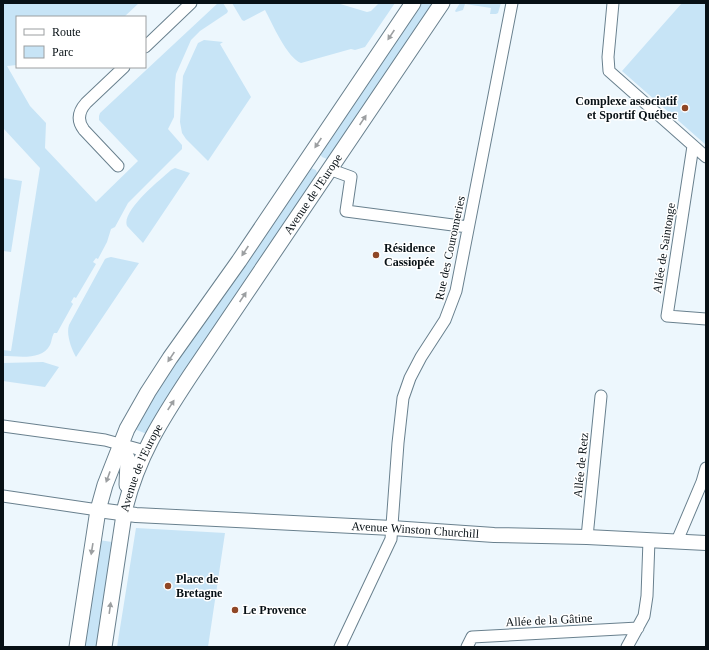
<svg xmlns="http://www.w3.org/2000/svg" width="709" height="650" font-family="Georgia,serif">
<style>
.green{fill:#c7e4f6}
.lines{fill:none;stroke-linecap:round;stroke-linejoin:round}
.minor-casing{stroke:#69808e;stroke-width:13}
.tertiary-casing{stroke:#69808e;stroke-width:16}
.secondary-casing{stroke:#69808e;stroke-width:17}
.minor{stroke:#fff;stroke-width:11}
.tertiary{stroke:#fff;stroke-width:14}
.secondary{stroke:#fff;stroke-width:15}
.oneway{fill:#9c9fa1}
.poi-dot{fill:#8f4726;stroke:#fff;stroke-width:1.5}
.labels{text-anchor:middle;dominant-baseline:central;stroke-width:3;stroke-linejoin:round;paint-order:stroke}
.poi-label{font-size:12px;font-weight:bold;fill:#071015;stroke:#fff;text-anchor:start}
.street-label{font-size:12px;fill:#071015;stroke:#fff}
</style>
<rect width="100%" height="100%" fill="#edf7fd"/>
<path class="green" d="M 3,3 L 139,3 L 124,17 L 17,17 L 17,65 L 7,66 L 30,106 L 46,123 L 45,148 L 96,202 L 138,161 L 99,120 L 99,116 L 100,113 L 218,3 L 223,3 L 228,11 L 227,13 L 200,31 L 191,40 L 176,74 L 175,83 L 174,117 L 168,129 L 182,145 L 182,149 L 128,203 L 115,227 L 111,229 L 107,242 L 98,259 L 96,258 L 93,262 L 96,264 L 76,298 L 74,297 L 71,302 L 73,304 L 57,333 L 54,333 C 51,339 52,341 50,345 C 42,361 18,356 3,356 L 3,350 L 11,351 L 40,168 L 3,128 Z
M 232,3 L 337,3 L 367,12 L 371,11 L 379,3 L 395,3 L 365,47 L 355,50 L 351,49 L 301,63 C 287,58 272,23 265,10 L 244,21 L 242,20 Z
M 419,3 L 437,3 L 330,158 L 327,159 L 322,157 L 319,152 Z
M 460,3 L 501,3 L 498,13 L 496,14 L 490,14 L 491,8 L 465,4 L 463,10 L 456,12 L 455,11 Z
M 682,3 L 706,3 L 706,145 L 622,71 Z
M 204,40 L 223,42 L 220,44 L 251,97 L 208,161 L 186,139 L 182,133 L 180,122 L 183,76 L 198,43 Z
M 175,168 L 190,173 L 143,243 L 127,226 C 121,211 160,180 171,170 Z
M 311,168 L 316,170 L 318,176 L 147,434 L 134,429 L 153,395 L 308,169 Z
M 3,178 L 22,181 L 11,252 L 3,251 Z
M 111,257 L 139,263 L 76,357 C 71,348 66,334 69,325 L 105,259 L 107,258 Z
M 43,362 L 59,367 L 45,387 L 3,381 L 3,363 Z
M 136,528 L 225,533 L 208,647 L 117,647 Z
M 99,540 L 112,542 L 97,647 L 83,647 Z"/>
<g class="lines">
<g class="minor-casing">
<path id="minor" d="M 613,3 L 608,57 L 609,71 L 706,157
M 145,47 L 191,3
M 693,146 L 667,316 L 706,319
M 118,166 L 84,130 C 77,121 78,112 86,103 L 124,67
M 329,169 L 351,177 L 346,211 L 468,227
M 3,426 L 105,440 L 145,451
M 3,496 L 98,510
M 587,537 L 601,396
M 677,541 L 702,482 L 706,468
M 340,647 L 391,539 L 398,443 L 403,398 L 410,378 L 421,357 L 445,320 L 456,291 L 512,3
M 467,647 L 472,637 L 638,628
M 627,647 L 644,616 L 647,596 L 649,540"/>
</g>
<g class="tertiary-casing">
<g id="tertiary">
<path id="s1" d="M 98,510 L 136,515 L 392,528 L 494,535 L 587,537 L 706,543"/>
</g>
</g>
<g class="secondary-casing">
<g id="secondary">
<path d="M 120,444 L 128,460 L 127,485"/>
<path d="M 77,647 L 98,510 L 105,485 L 127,429 L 148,392 L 170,358 L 239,261 L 413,3"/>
<path id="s2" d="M 104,647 L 125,508 C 138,456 161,420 190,376 L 442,3"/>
</g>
</g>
<use href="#minor" class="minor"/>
<use href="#tertiary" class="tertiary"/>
<use href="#secondary" class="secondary"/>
</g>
<defs><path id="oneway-solid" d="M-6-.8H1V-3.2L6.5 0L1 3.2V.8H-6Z"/></defs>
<g class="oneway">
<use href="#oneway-solid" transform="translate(391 35) rotate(124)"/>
<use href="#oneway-solid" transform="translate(363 120) rotate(-56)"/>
<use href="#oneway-solid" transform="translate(318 143) rotate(124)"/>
<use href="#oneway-solid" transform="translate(245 251) rotate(124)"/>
<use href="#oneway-solid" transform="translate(243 297) rotate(-56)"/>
<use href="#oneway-solid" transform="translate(171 357) rotate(124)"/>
<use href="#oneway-solid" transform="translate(171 405) rotate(-57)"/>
<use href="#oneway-solid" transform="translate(108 477) rotate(110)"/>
<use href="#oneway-solid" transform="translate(92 549) rotate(99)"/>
<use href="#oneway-solid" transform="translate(110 608) rotate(-82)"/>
</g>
<g class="poi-dot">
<circle cx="685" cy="108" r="4"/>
<circle cx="376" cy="255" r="4"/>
<circle cx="168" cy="586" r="4"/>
<circle cx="235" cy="610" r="4"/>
</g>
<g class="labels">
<g class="poi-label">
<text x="677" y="101" text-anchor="end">Complexe associatif<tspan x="677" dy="14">et Sportif Québec</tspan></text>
<text x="384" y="248">Résidence<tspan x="384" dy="14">Cassiopée</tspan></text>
<text x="176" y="579">Place de<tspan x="176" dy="14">Bretagne</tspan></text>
<text x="243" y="610">Le Provence</text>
</g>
<g class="street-label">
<text stroke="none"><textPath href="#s2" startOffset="508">Avenue de l'Europe</textPath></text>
<text transform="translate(450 248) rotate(-78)">Rue des Couronneries</text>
<text transform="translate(664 248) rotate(-81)">Allée de Saintonge</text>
<text transform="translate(581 465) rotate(-84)">Allée de Retz</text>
<text stroke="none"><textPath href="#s2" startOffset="184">Avenue de l'Europe</textPath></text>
<text stroke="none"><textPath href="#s1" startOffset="318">Avenue Winston Churchill</textPath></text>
<text transform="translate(549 620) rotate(-3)">Allée de la Gâtine</text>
</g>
</g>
<rect width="709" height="650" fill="none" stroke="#071015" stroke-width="8"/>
<rect x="16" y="16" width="130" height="52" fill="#ffffff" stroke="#9c9fa1"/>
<rect x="24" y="29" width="20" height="6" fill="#ffffff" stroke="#9c9fa1"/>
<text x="52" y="36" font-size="12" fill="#071015">Route</text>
<rect x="24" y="46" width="20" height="12" fill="#c7e4f6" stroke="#9c9fa1"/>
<text x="52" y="56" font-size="12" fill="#071015">Parc</text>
</svg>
